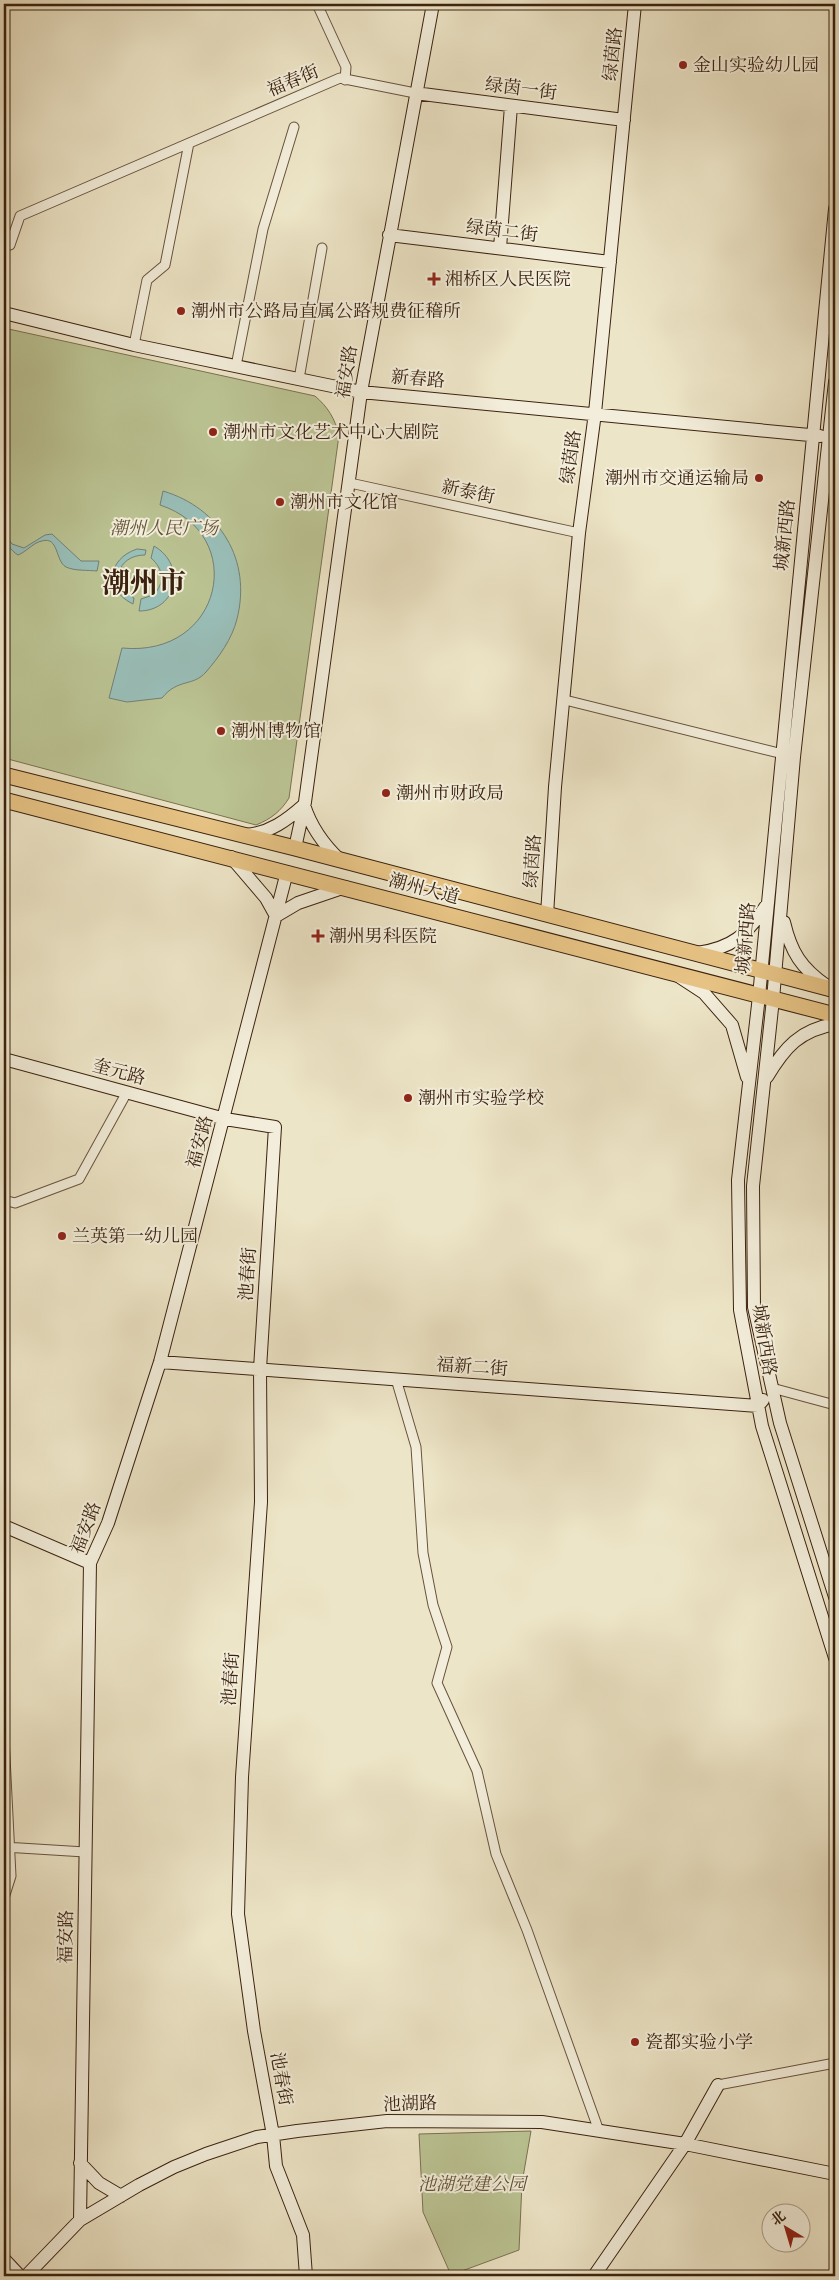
<svg xmlns="http://www.w3.org/2000/svg" width="839" height="2280" font-family="'IM FELL Double Pica','Noto Serif SC',serif">
<style>
.green{fill:#bbc393;stroke:#7b7251}
.water{fill:#99bfb9;stroke:#738075}
.lines{fill:none;stroke-linecap:round;stroke-linejoin:round}
.street-casing{stroke:#68533d;stroke-width:11}
.secondary-casing{stroke:#3b220f;stroke-width:14}
.highway-casing{stroke:#3b220f;stroke-width:17}
.street{stroke:#f3eedb;stroke-width:9}
.secondary{stroke:#f3eedb;stroke-width:12}
.highway{stroke:#e6c284;stroke-width:15}
.poi-dot{fill:#8f2418;stroke:#f3eedb;stroke-width:2}
.labels{text-anchor:middle;dominant-baseline:central;stroke-width:4;stroke-linejoin:round;paint-order:stroke}
.street-label{font-size:18px;fill:#3b220f;stroke:#f3eedb}
.poi-label{font-size:18px;fill:#3b220f;stroke:#f3eedb;text-anchor:start}
.park-label{font-size:18px;font-style:italic;fill:#615237;stroke:#f3eedb}
.town-label{font-size:28px;font-weight:bold;fill:#3b220f;stroke:#f3eedb}
</style>
<rect width="100%" height="100%" fill="#ede5c7"/>
<filter id="stains"><feTurbulence type="fractalNoise" baseFrequency=".004" numOctaves="4"/><feColorMatrix values="0 0 0 0 .2 0 0 0 0 .09 0 0 0 0 .02 0 0 0 .5 -.17"/></filter>
<radialGradient id="worn" r=".72"><stop offset=".6" stop-color="#630" stop-opacity="0"/><stop offset="1" stop-color="#630" stop-opacity=".3"/></radialGradient>
<path class="green" d="M 4,328 L 315,396 C 328,407 335,419 339,435 L 289,798 C 281,811 271,819 256,825 L 4,758 Z
M 531,2131 L 522,2183 L 519,2250 L 451,2275 L 423,2212 L 419,2134 Z"/>
<path class="water" d="M 163,491 C 220,508 252,560 237,619 C 232,639 219,657 206,672 C 193,687 178,678 162,698 L 127,702 L 109,698 L 122,648 C 223,658 249,534 160,505 Z
M 4,533 L 12,544 L 24,548 L 45,535 L 52,534 L 81,561 L 99,561 L 97,571 C 88,570 74,571 66,567 C 55,561 59,536 42,541 C 34,542 26,552 18,555 C 11,551 4,541 4,533 Z
M 154,546 C 187,565 177,611 139,611 L 141,599 L 153,595 C 165,584 164,569 151,558 Z
M 137,549 L 146,550 L 145,555 C 116,555 109,586 134,598 L 133,604 C 104,590 107,559 137,549 Z"/>
<g class="lines">
<g class="street-casing">
<path id="street" d="M 317,4 L 346,67 L 345,80
M 4,242 L 10,245 L 20,216 L 340,78 L 415,93
M 134,345 L 147,280 L 165,265 L 189,143
M 236,366 L 263,229 L 294,127
M 299,379 L 322,248
M 350,483 L 579,533
M 565,700 L 787,755
M 4,1200 L 15,1203 L 79,1179 L 127,1092
M 396,1379 L 416,1447 L 423,1553 L 433,1605 L 447,1647 L 437,1683 L 477,1771 L 496,1854 L 527,1930 L 599,2131
M 772,1388 L 835,1405
M 4,1737 L 11,1876 L 4,1898
M 4,1847 L 85,1852
M 718,2085 L 835,2063"/>
</g>
<g class="secondary-casing">
<path id="secondary" d="M 415,93 L 624,120
M 835,209 L 759,996 L 738,1180 L 740,1310 L 762,1426 L 835,1658
M 389,235 L 610,262
M 500,248 L 511,106
M 4,313 L 134,345 L 361,392 L 820,436
M 835,382 L 794,757 L 773,999 L 753,1186 L 754,1307 L 780,1423 L 835,1597
M 246,835 C 270,833 287,820 304,805 C 311,827 323,844 340,860
M 295,848 L 305,802 L 361,392 L 433,4
M 231,857 L 266,898 L 276,916 L 298,903 L 345,887
M 547,915 L 555,787 L 579,533 L 595,413 L 635,4
M 784,922 C 791,952 801,968 827,986
M 697,953 C 733,948 746,935 766,906
M 678,976 L 704,993 L 732,1025 L 747,1077
M 4,1059 L 225,1119 L 275,1127 L 260,1369 L 261,1502 L 242,1777 L 238,1914 L 254,2031 L 273,2135 L 276,2166 L 303,2235 L 306,2276
M 767,1077 C 785,1047 800,1030 835,1024
M 160,1362 L 758,1406 L 763,1400
M 4,1526 L 90,1563
M 80,2163 L 99,2183 L 121,2196
M 80,2220 L 90,1563 L 108,1523 L 160,1362 L 287,872
M 4,2259 L 20,2276
M 26,2276 L 80,2220 L 139,2185 L 174,2167 L 206,2154 L 257,2137 L 297,2131 L 387,2121 L 542,2122 L 685,2144 L 835,2174
M 594,2276 L 685,2144 L 718,2085"/>
</g>
<g class="highway-casing">
<path id="highway" d="M 4,775 L 295,848 L 835,990
M 4,800 L 835,1015"/>
</g>
<use href="#street" class="street"/>
<use href="#secondary" class="secondary"/>
<use href="#highway" class="highway"/>
</g>
<g class="poi-dot">
<circle cx="683" cy="65" r="5"/>
<path d="M431.5 271.5h5v5h5v5h-5v5h-5v-5h-5v-5h5z"/>
<circle cx="181" cy="311" r="5"/>
<circle cx="213" cy="432" r="5"/>
<circle cx="759" cy="478" r="5"/>
<circle cx="280" cy="502" r="5"/>
<circle cx="221" cy="731" r="5"/>
<circle cx="386" cy="793" r="5"/>
<path d="M315.5 928.5h5v5h5v5h-5v5h-5v-5h-5v-5h5z"/>
<circle cx="408" cy="1098" r="5"/>
<circle cx="62" cy="1236" r="5"/>
<circle cx="635" cy="2042" r="5"/>
</g>
<g class="labels">
<g class="street-label">
<text transform="translate(613 54) rotate(-84)">绿茵路</text>
<text transform="translate(293 81) rotate(-23)">福春街</text>
<text transform="translate(521 89) rotate(7)">绿茵一街</text>
<text transform="translate(502 231) rotate(7)">绿茵二街</text>
<text transform="translate(347 372) rotate(-81)">福安路</text>
<text transform="translate(418 379) rotate(5)">新春路</text>
<text transform="translate(571 457) rotate(-82)">绿茵路</text>
<text transform="translate(468 492) rotate(12)">新泰街</text>
<text transform="translate(785 535) rotate(-84)">城新西路</text>
<text transform="translate(533 861) rotate(-86)">绿茵路</text>
<text transform="translate(424 889) rotate(15)">潮州大道</text>
<text transform="translate(746 938) rotate(-85)">城新西路</text>
<text transform="translate(119 1072) rotate(15)">奎元路</text>
<text transform="translate(200 1142) rotate(-75)">福安路</text>
<text transform="translate(248 1274) rotate(-86)">池春街</text>
<text transform="translate(764 1340) rotate(81)">城新西路</text>
<text transform="translate(472 1367) rotate(4)">福新二街</text>
<text transform="translate(86 1528) rotate(-69)">福安路</text>
<text transform="translate(231 1679) rotate(-86)">池春街</text>
<text transform="translate(66 1937) rotate(-89)">福安路</text>
<text transform="translate(281 2079) rotate(80)">池春街</text>
<text transform="translate(410 2104) rotate(-2)">池湖路</text>
</g>
<g class="poi-label">
<text x="693" y="65">金山实验幼儿园</text>
<text x="445" y="279">湘桥区人民医院</text>
<text x="191" y="311">潮州市公路局直属公路规费征稽所</text>
<text x="223" y="432">潮州市文化艺术中心大剧院</text>
<text x="749" y="478" text-anchor="end">潮州市交通运输局</text>
<text x="290" y="502">潮州市文化馆</text>
<text x="231" y="731">潮州博物馆</text>
<text x="396" y="793">潮州市财政局</text>
<text x="329" y="936">潮州男科医院</text>
<text x="418" y="1098">潮州市实验学校</text>
<text x="72" y="1236">兰英第一幼儿园</text>
<text x="645" y="2042">瓷都实验小学</text>
</g>
<g class="park-label">
<text x="164" y="528">潮州人民广场</text>
<text x="472" y="2184">池湖党建公园</text>
</g>
<g class="town-label">
<text x="144" y="583">潮州市</text>
</g>
</g>
<rect width="839" height="2280" fill="none" stroke="#ede5c7" stroke-width="20"/>
<rect x="5" y="5" width="829" height="2270" fill="none" stroke="#3b220f" stroke-width="2.5"/>
<rect x="10" y="10" width="819" height="2260" fill="none" stroke="#3b220f"/>
<g transform="translate(786 2228) rotate(322)"><circle r="24" fill="#f3eedb" stroke="#a99c89"/>
<path d="M0-4L9 19L0 12L-9 19Z" fill="#8f2418"/>
<text y="-8" font-size="14" font-weight="bold" text-anchor="middle" fill="#3b220f">北</text>
</g>
<rect width="100%" height="100%" filter="url(#stains)"/>
<rect width="100%" height="100%" fill="url(#worn)"/>
</svg>
